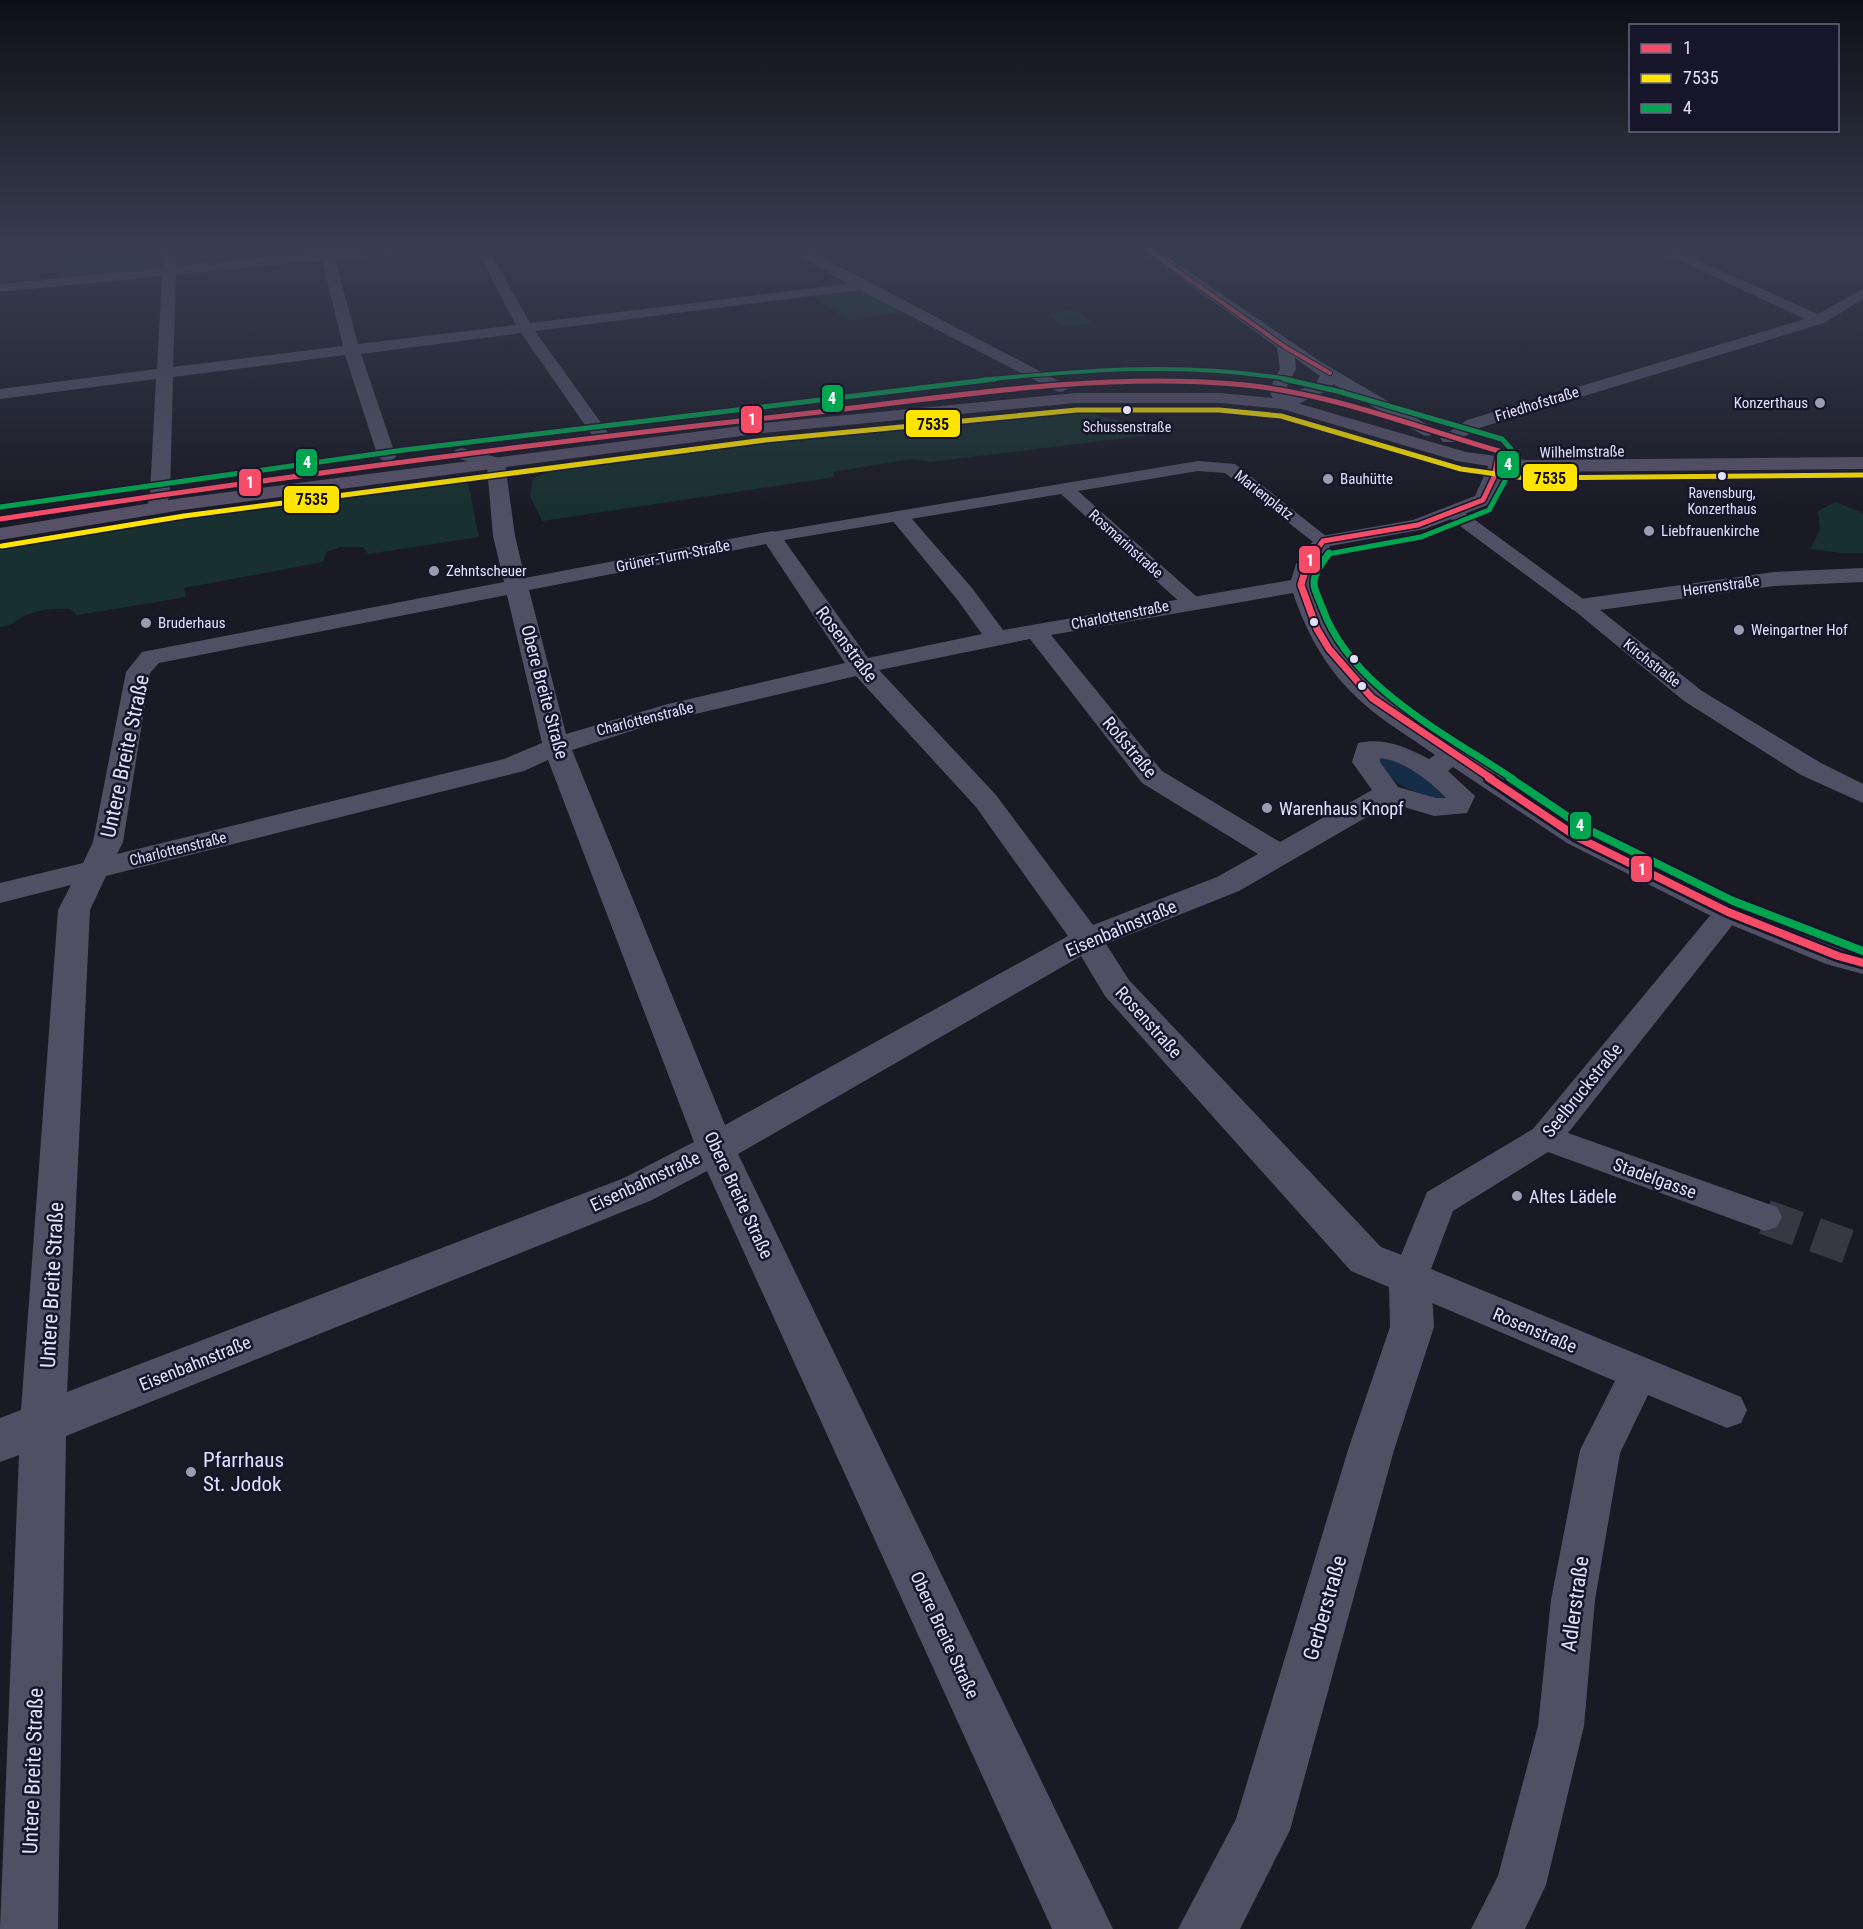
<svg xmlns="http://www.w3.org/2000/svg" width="1863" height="1929" font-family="'Roboto Condensed',sans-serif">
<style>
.green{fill:#18302f}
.water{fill:#162d48}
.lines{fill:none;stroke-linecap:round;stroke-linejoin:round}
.pedestrian-tunnel{stroke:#383845;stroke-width:35;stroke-dasharray:35 18;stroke-linecap:butt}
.pedestrian{fill:#505064;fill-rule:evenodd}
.minor{fill:#505064;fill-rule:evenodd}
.secondary{fill:#54566a;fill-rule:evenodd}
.primary{fill:#575168;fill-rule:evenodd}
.bus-1-far3-casing{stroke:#16152a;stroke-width:6}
.bus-1-far2-casing{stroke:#16152a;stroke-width:8}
.bus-1-far1-casing{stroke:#16152a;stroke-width:10}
.bus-1-casing{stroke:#16152a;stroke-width:13}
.bus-2-casing{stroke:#16152a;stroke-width:8}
.bus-3-far3-casing{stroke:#16152a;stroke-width:6}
.bus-3-far2-casing{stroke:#16152a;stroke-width:8}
.bus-3-far1-casing{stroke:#16152a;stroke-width:10}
.bus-3-casing{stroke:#16152a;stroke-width:13}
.bus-1-far3{stroke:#f64c68;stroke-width:4}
.bus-1-far2{stroke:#f64c68;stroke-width:5}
.bus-1-far1{stroke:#f64c68;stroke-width:7}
.bus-1{stroke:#f64c68;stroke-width:8}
.bus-2{stroke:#ffe400;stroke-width:5}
.bus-3-far3{stroke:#01a54f;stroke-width:4}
.bus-3-far2{stroke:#01a54f;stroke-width:5}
.bus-3-far1{stroke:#01a54f;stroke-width:7}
.bus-3{stroke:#01a54f;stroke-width:8}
.poi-dot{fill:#9c9bb0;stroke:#16152a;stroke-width:2}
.bus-dot{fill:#e2e1fb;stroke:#16152a;stroke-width:2}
.labels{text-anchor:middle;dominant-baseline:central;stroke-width:5;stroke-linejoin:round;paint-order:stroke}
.far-bus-label{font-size:14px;fill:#e2e1fb;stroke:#16152a}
.far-poi-label{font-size:15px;fill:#e2e1fb;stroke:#16152a;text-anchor:start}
.far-street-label{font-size:15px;fill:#e2e1fb;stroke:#16152a}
.street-label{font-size:18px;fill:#e2e1fb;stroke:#16152a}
.poi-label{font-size:18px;fill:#e2e1fb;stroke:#16152a;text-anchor:start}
.near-street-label{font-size:21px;fill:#e2e1fb;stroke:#16152a}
.near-poi-label{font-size:21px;fill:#e2e1fb;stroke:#16152a;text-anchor:start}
.line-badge{stroke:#16152a;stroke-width:2}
.badge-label{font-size:16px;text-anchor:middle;font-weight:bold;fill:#fff}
.pale-badge-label{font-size:16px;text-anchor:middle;font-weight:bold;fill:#111}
</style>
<rect width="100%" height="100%" fill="#1a1a25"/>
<path class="green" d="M 170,247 L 169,272 L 60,283 L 67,257 Z
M 862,288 L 902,312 L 848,320 L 810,295 Z
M 1078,310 L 1092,324 L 1062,326 L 1048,313 Z
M 1082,411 L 1167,433 L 929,462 L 912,459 L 833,472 L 835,477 L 542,521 L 530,496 L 533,478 C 591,455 655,451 716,443 C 837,428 959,417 1082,411 Z
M 467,478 L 479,537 L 368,554 L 363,547 L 340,547 L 326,552 L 323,562 L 184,588 L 186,597 L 77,615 L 70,609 C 55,608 41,609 26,615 C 16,620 12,626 0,627 L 0,544 L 175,514 Z
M 1836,502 L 1863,513 L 1863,553 L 1842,553 L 1810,549 L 1820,530 L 1818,511 Z"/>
<path class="water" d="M 1381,756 L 1414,766 L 1445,798 L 1442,800 C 1416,793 1390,786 1379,760 Z"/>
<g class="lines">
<path class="pedestrian-tunnel" d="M 1765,1217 L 1863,1252"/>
<path class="pedestrian" d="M 1198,461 L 1235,464 L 1332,541 L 1323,546 L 1317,545 L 1225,473 L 1198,471 L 1078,491 L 1197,597 L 1200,601 L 1197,605 L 1183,605 L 1061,494 L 772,542 L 763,537 L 772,532 Z
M 1454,508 L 1460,509 L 1587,602 L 1590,606 L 1587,610 L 1573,610 L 1448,517 L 1445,513 Z
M 1728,903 L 1738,906 L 1742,912 L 1738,918 L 1568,1133 L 1777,1207 L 1782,1217 L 1777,1227 L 1765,1231 L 1548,1152 L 1453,1211 L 1431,1269 L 1741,1397 L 1747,1410 L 1741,1423 L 1727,1428 L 1648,1395 L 1620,1453 L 1595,1600 L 1584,1726 L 1546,1885 L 1525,1929 L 1471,1929 L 1498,1876 L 1538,1726 L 1551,1600 L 1580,1450 L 1615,1381 L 1397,1288 L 1392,1277 L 1427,1192 L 1533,1129 L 1718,906 Z"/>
<path class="minor" d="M 164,245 L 176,245 L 176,266 L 395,245 L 440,245 L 434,249 L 335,259 L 358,344 L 516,325 L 474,245 L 486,245 L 530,323 L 848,284 L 783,245 L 798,245 L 1070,387 L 1062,392 L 1056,391 L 860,290 L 535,331 L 609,434 L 600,439 L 594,438 L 521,333 L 361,354 L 396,457 L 387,463 L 378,457 L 345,355 L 173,377 L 170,494 L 164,512 L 150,512 L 147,508 L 150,494 L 156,379 L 0,399 L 0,389 L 157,369 L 162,276 L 0,292 L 0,284 L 162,268 ZM 322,260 L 343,346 L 173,367 L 176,275 Z
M 1646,245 L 1663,245 L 1818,314 L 1863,289 L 1863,299 L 1824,323 L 1479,428 L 1455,442 L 1443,442 L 1440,438 L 1467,420 L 1805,319 Z
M 462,448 L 503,459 L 505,463 L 515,536 L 525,578 L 772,531 L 779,533 L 868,658 L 982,634 L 956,598 L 892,520 L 889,516 L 892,512 L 906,512 L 972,588 L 1003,630 L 1291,580 L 1296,564 L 1316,537 L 1413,520 L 1475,496 L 1491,460 L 1505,460 L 1508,464 L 1490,504 L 1425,529 L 1330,546 L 1318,564 L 1312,585 L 1329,629 L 1339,645 L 1381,693 L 1587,831 L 1739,905 L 1863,952 L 1863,974 L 1826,964 L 1717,919 L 1567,843 L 1453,767 L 1448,771 L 1475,796 L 1467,813 L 1434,816 L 1391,803 L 1239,891 L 1106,944 L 1129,980 L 1381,1247 L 1425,1264 L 1431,1277 L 1434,1327 L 1394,1450 L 1290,1830 L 1240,1929 L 1178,1929 L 1236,1819 L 1348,1450 L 1390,1327 L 1389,1287 L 1351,1271 L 1105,996 L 1081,956 L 738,1154 L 1113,1929 L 1052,1929 L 707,1171 L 652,1200 L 66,1436 L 58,1929 L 0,1929 L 19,1455 L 0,1462 L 0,1418 L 21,1410 L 58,910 L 71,885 L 0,903 L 0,883 L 83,863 L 93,842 L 126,672 L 142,652 L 504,582 L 493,536 L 487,466 L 455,458 L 453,454 L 455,450 ZM 766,544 L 845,663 L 668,704 L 566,734 L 529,590 ZM 1293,593 C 1307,635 1329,674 1364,704 C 1385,723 1412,738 1435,755 L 1429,759 C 1406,747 1384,737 1358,743 L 1352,762 L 1372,790 L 1280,842 L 1162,771 L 1051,635 ZM 507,595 L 542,743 L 504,759 L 117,854 L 123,842 L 150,673 L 159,663 ZM 1030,639 L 1142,783 L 1258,854 L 1217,877 L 1093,925 L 996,795 L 879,670 ZM 856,676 L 976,807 L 1068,936 L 725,1125 L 572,750 L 653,724 ZM 1380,758 C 1404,760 1431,782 1446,798 L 1436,798 L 1398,787 L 1380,762 ZM 548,760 L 694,1142 L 624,1178 L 67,1392 L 90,910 L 106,876 L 524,771 Z
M 1863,568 L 1863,582 L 1774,586 L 1600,610 L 1702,691 L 1821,763 L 1863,784 L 1863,803 L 1801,775 L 1684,701 L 1569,606 L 1572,601 L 1580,599 L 1774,572 Z"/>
<path class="secondary" d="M 1135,245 L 1150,245 L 1318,360 L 1438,431 L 1429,436 L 1423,435 L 1333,384 L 1329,390 L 1289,408 L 1277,408 L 1269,390 L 1280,369 L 1277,347 ZM 1295,358 L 1320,376 L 1316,383 L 1288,395 L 1285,390 L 1296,369 Z"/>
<path class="primary" d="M 1076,393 L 1220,393 L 1283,399 L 1466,452 L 1526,460 L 1863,457 L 1863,469 L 1526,472 L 1457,461 L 1282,409 L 1220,403 L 1076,403 L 764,433 L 182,510 L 0,540 L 0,528 L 182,498 L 764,423 Z"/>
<g class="bus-1-far3-casing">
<path id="bus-1-far3" d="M 1141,245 L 1285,347 L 1330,373"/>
</g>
<g class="bus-1-far2-casing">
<path id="bus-1-far2" d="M 0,519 C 264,479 528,444 793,415 C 939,399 1087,372 1234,384 C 1325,391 1412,426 1499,451
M 1314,554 L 1323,541 L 1418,525 L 1483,500 L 1494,477 L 1499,451"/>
</g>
<g class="bus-1-far1-casing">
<path id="bus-1-far1" d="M 1315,553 L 1307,564 L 1301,585 L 1317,629 L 1329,649 L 1372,698 L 1492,779"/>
</g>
<g class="bus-1-casing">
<path id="bus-1" d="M 1489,778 L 1577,837 L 1728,912 L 1838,956 L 1863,963"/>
</g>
<g class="bus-2-casing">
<path id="bus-2" d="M 2,546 L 184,516 L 765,440 L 1077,410 L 1219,410 L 1281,416 L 1461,469 L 1525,478 L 1863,475"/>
</g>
<g class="bus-3-far3-casing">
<path id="bus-3-far3" d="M 981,380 C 1084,370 1190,361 1292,380"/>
</g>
<g class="bus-3-far2-casing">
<path id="bus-3-far2" d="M 1284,379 L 1337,391 L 1502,439 L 1511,449 L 1505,481 L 1489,510 L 1421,537 L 1328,554
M 0,507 L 404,450 L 995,379"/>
</g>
<g class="bus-3-far1-casing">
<path id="bus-3-far1" d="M 1329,553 C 1323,562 1313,573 1314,585 C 1315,592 1320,601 1322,607 C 1350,687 1446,734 1513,779"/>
</g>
<g class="bus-3-casing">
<path id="bus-3" d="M 1510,778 L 1583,827 L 1733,901 L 1863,951"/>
</g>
<use href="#bus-1-far3" class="bus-1-far3"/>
<use href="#bus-1-far2" class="bus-1-far2"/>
<use href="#bus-1-far1" class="bus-1-far1"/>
<use href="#bus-1" class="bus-1"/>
<use href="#bus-2" class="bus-2"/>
<use href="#bus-3-far3" class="bus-3-far3"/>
<use href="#bus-3-far2" class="bus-3-far2"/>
<use href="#bus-3-far1" class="bus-3-far1"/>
<use href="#bus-3" class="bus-3"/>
</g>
<linearGradient id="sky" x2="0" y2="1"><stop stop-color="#0e0e14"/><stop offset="0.48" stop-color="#383e51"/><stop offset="1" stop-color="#383e51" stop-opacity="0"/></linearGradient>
<rect width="1863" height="515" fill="url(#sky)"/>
<g class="poi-dot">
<circle cx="1820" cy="403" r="6"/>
<circle cx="1328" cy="479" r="6"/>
<circle cx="1649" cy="531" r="6"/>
<circle cx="434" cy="571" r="6"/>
<circle cx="146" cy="623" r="6"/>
<circle cx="1739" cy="630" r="6"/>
<circle cx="1267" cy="808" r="6"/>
<circle cx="1517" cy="1196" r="6"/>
<circle cx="191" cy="1472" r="6"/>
</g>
<g class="bus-dot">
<circle cx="1127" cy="410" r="5"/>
<circle cx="1722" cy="476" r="5"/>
<circle cx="1314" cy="622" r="5"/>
<circle cx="1354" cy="659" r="5"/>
<circle cx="1362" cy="686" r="5"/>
</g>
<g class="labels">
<g class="far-bus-label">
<text x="1127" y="427">Schussenstraße</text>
<text x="1722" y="493">Ravensburg,<tspan x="1722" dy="16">Konzerthaus</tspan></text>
</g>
<g class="far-poi-label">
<text x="1808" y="403" text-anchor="end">Konzerthaus</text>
<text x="1340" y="479">Bauhütte</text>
<text x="1661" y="531">Liebfrauenkirche</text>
<text x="446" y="571">Zehntscheuer</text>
<text x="158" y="623">Bruderhaus</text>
<text x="1751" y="630">Weingartner Hof</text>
</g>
<g class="far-street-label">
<text transform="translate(1537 404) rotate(-17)">Friedhofstraße</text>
<text transform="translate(1582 452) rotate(-1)">Wilhelmstraße</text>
<text transform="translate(1264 495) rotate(38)">Marienplatz</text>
<text transform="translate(1126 544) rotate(42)">Rosmarinstraße</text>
<text transform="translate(673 556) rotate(-11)">Grüner-Turm-Straße</text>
<text transform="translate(1721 586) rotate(-8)">Herrenstraße</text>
<text transform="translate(1120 615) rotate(-11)">Charlottenstraße</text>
<text transform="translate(1652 663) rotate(38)">Kirchstraße</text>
<text transform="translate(645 719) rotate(-14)">Charlottenstraße</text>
<text transform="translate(178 849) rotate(-14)">Charlottenstraße</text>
</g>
<g class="street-label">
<text transform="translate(847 644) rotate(53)">Rosenstraße</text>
<text transform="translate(545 692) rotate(75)">Obere Breite Straße</text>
<text transform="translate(1130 747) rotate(50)">Roßstraße</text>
<text transform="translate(1121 928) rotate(-23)">Eisenbahnstraße</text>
<text transform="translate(1149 1022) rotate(48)">Rosenstraße</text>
<text transform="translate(1582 1090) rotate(-51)">Seelbruckstraße</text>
<text transform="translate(1655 1178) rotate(20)">Stadelgasse</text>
<text transform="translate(645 1181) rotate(-25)">Eisenbahnstraße</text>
<text transform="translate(739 1195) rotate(65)">Obere Breite Straße</text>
<text transform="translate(1535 1330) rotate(23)">Rosenstraße</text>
<text transform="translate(195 1363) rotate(-22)">Eisenbahnstraße</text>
<text transform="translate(945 1635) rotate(65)">Obere Breite Straße</text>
</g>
<g class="poi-label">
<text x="1279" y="808">Warenhaus Knopf</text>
<text x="1529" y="1196">Altes Lädele</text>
</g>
<g class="near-street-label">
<text transform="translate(125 756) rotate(-78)">Untere Breite Straße</text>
<text transform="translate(52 1285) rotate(-87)">Untere Breite Straße</text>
<text transform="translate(1575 1604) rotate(-82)">Adlerstraße</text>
<text transform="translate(1325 1608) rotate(-74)">Gerberstraße</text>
<text transform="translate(33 1771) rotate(-88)">Untere Breite Straße</text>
</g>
<g class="near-poi-label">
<text x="203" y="1460">Pfarrhaus<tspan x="203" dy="24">St. Jodok</tspan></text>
</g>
</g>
<g class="line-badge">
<rect x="821" y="384" width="23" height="29" rx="6" fill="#01a54f"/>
<rect x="740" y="405" width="23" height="29" rx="6" fill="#f64c68"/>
<rect x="905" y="409" width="56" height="29" rx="6" fill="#ffe400"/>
<rect x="295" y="448" width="23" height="29" rx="6" fill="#01a54f"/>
<rect x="1496" y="450" width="24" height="29" rx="6" fill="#01a54f"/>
<rect x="1522" y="463" width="56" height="29" rx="6" fill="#ffe400"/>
<rect x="238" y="468" width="24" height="29" rx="6" fill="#f64c68"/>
<rect x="283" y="485" width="57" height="29" rx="6" fill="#ffe400"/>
<rect x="1298" y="545" width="23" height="29" rx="6" fill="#f64c68"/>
<rect x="1569" y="811" width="23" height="29" rx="6" fill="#01a54f"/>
<rect x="1630" y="855" width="23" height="28" rx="6" fill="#f64c68"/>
</g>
<g class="badge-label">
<text x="832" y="404">4</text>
<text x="752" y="425">1</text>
<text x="307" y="468">4</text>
<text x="1508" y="470">4</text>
<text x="250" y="488">1</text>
<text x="1310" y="566">1</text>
<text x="1580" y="831">4</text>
<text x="1642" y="875">1</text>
</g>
<g class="pale-badge-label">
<text x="933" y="430">7535</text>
<text x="1550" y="484">7535</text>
<text x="312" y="505">7535</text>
</g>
<rect x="1629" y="24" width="210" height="108" fill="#16152a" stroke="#68677e" stroke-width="1.5"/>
<rect x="1641" y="44" width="30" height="9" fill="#f64c68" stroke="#68677e" stroke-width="1.5"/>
<text x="1683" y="54" font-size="18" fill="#e2e1fb">1</text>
<rect x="1641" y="74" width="30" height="9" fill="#ffe400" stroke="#68677e" stroke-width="1.5"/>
<text x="1683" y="84" font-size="18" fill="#e2e1fb">7535</text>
<rect x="1641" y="104" width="30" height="9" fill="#01a54f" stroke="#68677e" stroke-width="1.5"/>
<text x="1683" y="114" font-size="18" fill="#e2e1fb">4</text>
</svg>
